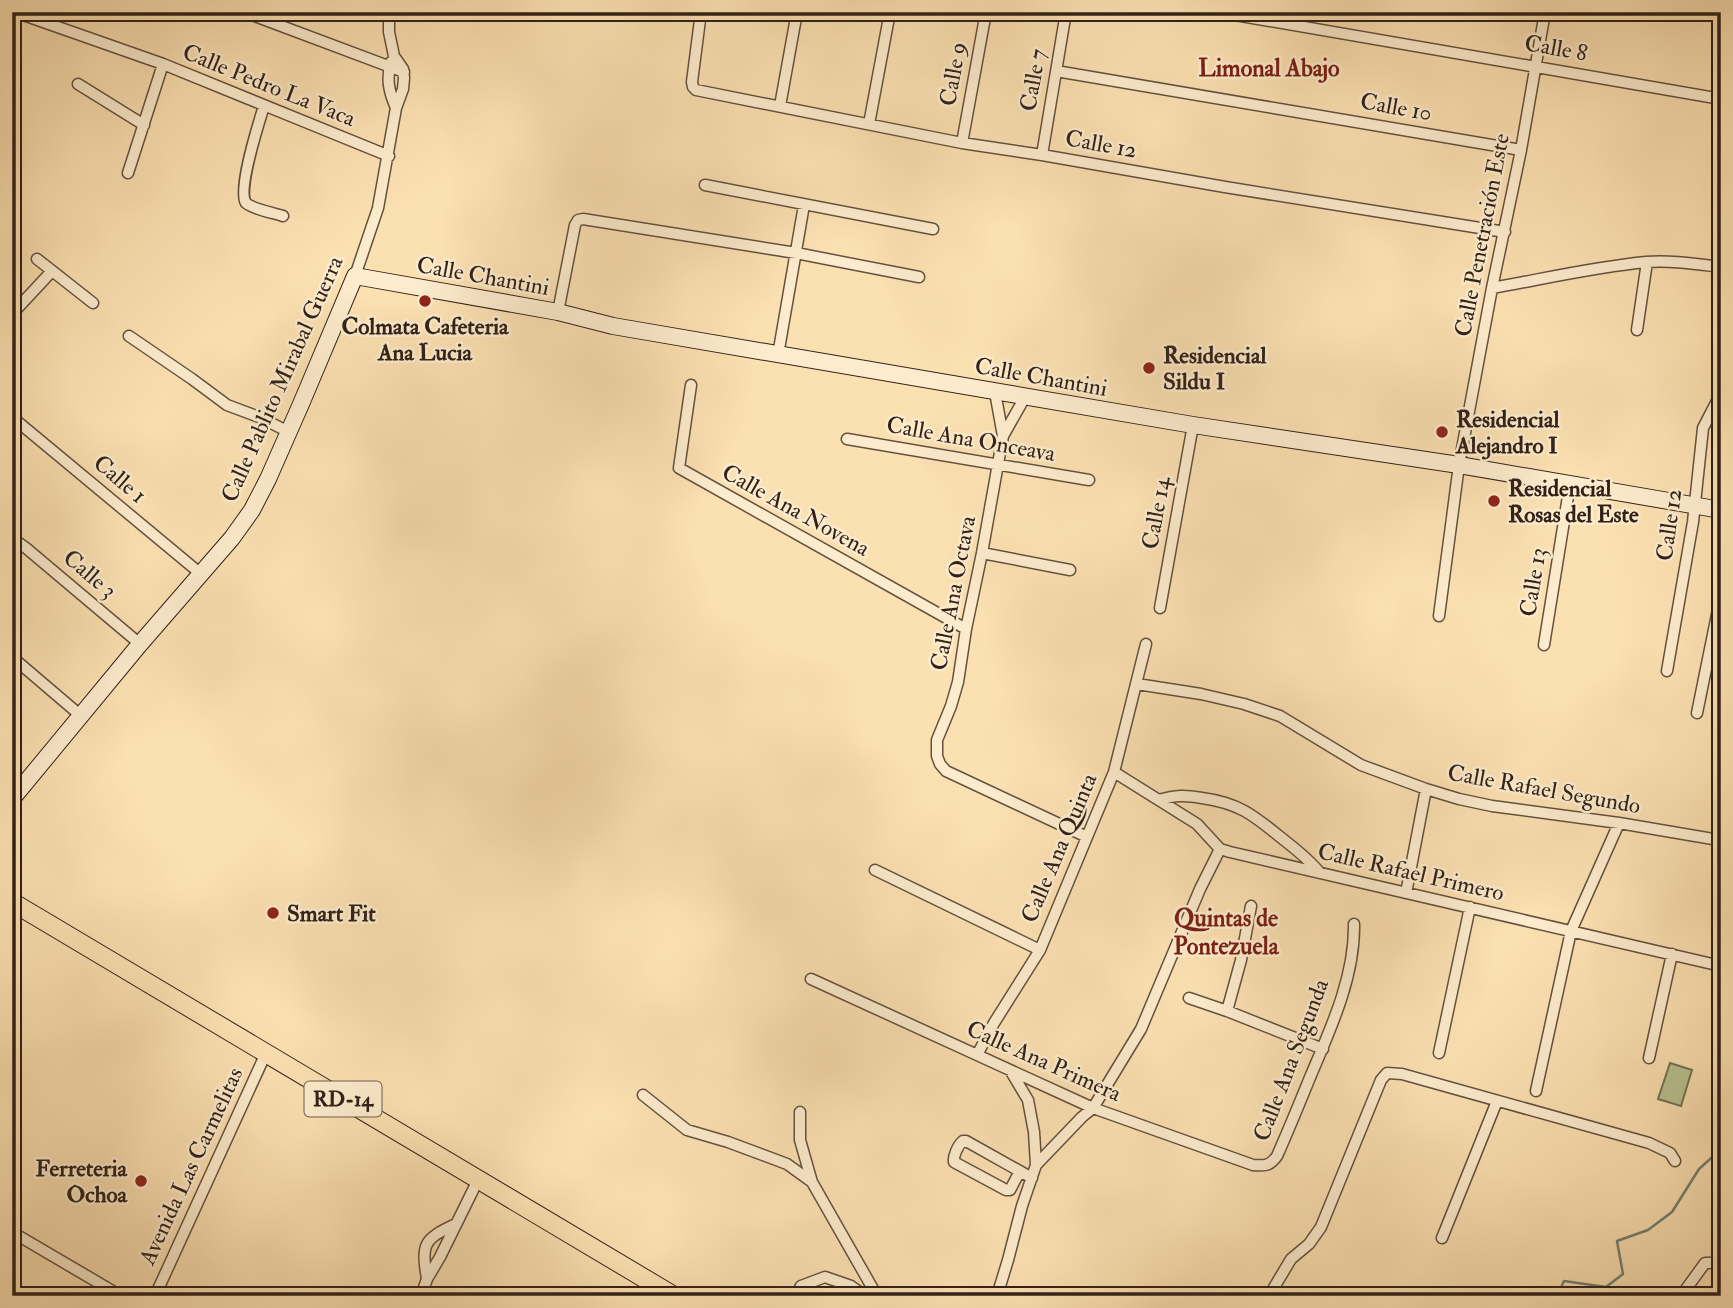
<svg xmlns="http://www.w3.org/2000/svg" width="1733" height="1308" font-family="'IM FELL Double Pica',serif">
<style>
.green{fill:#b8c391;stroke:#747255;stroke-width:2}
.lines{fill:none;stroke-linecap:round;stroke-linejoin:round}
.stream{stroke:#737f72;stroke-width:2.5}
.street-casing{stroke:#64513f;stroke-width:13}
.secondary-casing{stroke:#312119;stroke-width:18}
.primary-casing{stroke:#312119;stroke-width:20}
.street{stroke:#fcebcc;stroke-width:10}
.secondary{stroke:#fcebcc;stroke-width:16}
.primary{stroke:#fbe0b1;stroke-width:18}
.poi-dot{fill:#8f2418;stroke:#fcebcc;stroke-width:2.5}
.labels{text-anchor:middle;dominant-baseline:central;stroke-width:5;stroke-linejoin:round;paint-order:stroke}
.shield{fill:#fcebcc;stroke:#6e5e4f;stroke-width:2}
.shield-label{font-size:21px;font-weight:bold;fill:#312119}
.street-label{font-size:23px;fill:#312119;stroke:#fcebcc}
.poi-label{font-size:23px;font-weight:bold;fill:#312119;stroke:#fcebcc;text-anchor:start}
.neighbourhood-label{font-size:24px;font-weight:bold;fill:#7a1f14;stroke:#fcebcc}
</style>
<rect width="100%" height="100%" fill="#fbe0b1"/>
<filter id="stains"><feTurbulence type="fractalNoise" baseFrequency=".00286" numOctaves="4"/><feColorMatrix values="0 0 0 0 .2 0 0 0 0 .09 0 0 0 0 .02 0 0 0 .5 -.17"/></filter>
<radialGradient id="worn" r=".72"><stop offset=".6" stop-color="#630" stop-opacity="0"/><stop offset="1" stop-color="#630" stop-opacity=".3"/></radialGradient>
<path class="green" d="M 1670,1063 L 1692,1070 L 1681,1106 L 1658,1099 Z"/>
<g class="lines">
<path class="stream" d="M 1557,1296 L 1564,1281 L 1606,1287 L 1623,1274 L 1617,1241 L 1648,1230 L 1672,1212 L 1699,1169 L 1720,1150 L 1721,1108"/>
<g class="street-casing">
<path id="street" d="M 15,12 L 163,64 L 389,156
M 244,12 L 404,72
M 701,12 L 692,82 L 693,87 L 696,90 L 962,143 L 1042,155 L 1225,187 L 1505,232
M 1218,12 L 1721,99
M 1714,12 L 1721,14
M 391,62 C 386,79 389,92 396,108
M 1056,71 L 1521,150
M 78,84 L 144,125
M 264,106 C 259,122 237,191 246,203 C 252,209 274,213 283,216
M 780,106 L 797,12
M 869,124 L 890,12
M 962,143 L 986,12
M 1042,155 L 1066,12
M 128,173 L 163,64
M 705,185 L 933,229
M 37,259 L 93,303
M 355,276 L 378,208 L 396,108 L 403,89 L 404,78 L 403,69 L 394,56 L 389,32 L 389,12
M 1492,288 C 1543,279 1594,267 1646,262 C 1671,260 1696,264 1721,267
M 558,312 L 575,225 L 578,220 L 583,219 L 796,253 L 919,277
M 12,314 L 52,271
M 1637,330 L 1647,262
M 129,336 L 192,379 L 227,405 L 259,417 L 289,432
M 778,355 L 804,205
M 691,385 L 679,468 L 966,629
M 995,392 L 1003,436
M 1025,397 L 1003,436 L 982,553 L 966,629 L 958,682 L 951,706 L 937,740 L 937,756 L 940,764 L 946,771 L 1087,837
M 12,417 L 201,574
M 847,439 L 1089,480
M 12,538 L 26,548 L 140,644
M 982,553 L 1070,570
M 1160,608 L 1193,425
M 1439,616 L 1459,465 L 1492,288 L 1521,150 L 1545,12
M 1544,645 L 1570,484
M 12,657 L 80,715
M 1667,671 L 1693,522 L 1703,428 L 1718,399 L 1721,388
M 1137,684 L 1201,694 L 1244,704 L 1280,716 L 1361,765 L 1426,789 L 1459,799 L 1492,806 L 1619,823 L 1713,839
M 1697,713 L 1721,595
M 1114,772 L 1197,824 L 1220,849 L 1230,852 L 1721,966
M 12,775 L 24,785
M 1159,800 C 1176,795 1185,795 1202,798 C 1238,803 1252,814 1279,836 C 1294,848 1308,858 1320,873
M 875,870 L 1040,950
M 1406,893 L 1426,789
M 811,979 L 1093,1108 L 1253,1165 C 1265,1166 1270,1166 1277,1156 C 1289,1129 1300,1102 1311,1075 C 1331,1028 1355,976 1354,924
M 1189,998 L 1227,1011 L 1323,1049
M 1227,1011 L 1241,960 L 1251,906
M 1439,1053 L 1470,907
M 977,1055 L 994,1023 L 1040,950 L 1087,837 L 1114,772 L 1146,644
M 1649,1058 L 1672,954
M 1010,1070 L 1028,1100 L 1034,1132 L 1036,1165
M 1536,1091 L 1571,931 L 1619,823
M 643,1095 L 687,1130 L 728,1142 L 787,1164 L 812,1182 L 877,1296
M 800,1112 L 800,1140 L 812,1182
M 1020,1171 L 1010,1190 L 1006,1190 L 954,1162 C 953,1156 958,1145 963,1141 L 966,1141 L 1032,1178
M 12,1232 L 121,1296
M 1442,1238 L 1497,1101
M 427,1279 C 421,1243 424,1239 456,1224
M 155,1296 L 266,1053
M 421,1296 L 427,1279 L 440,1257 L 478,1180
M 796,1296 L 801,1286 L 825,1277 L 851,1286 L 865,1296
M 997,1296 L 1008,1260 L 1022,1206 L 1036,1165 L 1082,1117 L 1093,1108 L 1141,1029 L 1200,889 L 1220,849
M 1269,1296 L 1291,1259 L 1309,1244 L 1321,1227 L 1381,1080 L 1387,1073 L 1402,1074 L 1649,1143 L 1670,1153 L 1675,1161
M 1681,1296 L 1705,1263 L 1721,1263"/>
</g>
<g class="secondary-casing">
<path id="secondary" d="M 12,799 L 140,644 L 232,538 L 252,510 L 268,479 L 301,404 L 355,276 L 558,312 L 613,326 L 1193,425 L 1459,465 L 1721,510"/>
</g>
<g class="primary-casing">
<path id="primary" d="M 12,902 L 674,1296"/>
</g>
<use href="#street" class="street"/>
<use href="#secondary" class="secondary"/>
<use href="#primary" class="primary"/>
</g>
<g class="poi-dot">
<circle cx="425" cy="301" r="7"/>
<circle cx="1149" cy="368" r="7"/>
<circle cx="1442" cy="432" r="7"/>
<circle cx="1494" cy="501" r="7"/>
<circle cx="273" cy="913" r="7"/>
<circle cx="141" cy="1181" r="7"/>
</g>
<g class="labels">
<rect class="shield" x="304.5" y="1081.5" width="77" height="35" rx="5"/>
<g class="shield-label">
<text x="343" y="1099">RD-14</text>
</g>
<g class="street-label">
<text transform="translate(1556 48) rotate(10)">Calle 8</text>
<text transform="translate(953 74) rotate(-80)">Calle 9</text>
<text transform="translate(1033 80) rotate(-80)">Calle 7</text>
<text transform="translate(269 85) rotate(22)">Calle Pedro La Vaca</text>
<text transform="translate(1396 107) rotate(10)">Calle 10</text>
<text transform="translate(1101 144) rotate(10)">Calle 12</text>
<text transform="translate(1482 235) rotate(-79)">Calle Penetración Este</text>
<text transform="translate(483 276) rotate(10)">Calle Chantini</text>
<text transform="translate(1041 377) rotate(10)">Calle Chantini</text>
<text transform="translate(282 379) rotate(-66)">Calle Pablito Mirabal Guerra</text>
<text transform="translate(971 439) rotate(10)">Calle Ana Onceava</text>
<text transform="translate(120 479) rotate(40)">Calle 1</text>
<text transform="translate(796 510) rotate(29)">Calle Ana Novena</text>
<text transform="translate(1156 513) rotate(-80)">Calle 14</text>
<text transform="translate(1669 525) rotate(-82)">Calle 12</text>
<text transform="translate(90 574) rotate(40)">Calle 3</text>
<text transform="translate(1533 582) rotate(-81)">Calle 13</text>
<text transform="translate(953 593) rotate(-79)">Calle Ana Octava</text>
<text transform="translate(1544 789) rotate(10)">Calle Rafael Segundo</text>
<text transform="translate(1059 848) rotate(-67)">Calle Ana Quinta</text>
<text transform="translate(1411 872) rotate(13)">Calle Rafael Primero</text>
<text transform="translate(1291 1060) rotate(-69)">Calle Ana Segunda</text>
<text transform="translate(1044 1061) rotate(24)">Calle Ana Primera</text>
<text transform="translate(191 1166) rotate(-65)">Avenida Las Carmelitas</text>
</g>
<g class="poi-label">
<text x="425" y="326" text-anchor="middle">Colmata Cafeteria<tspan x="425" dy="26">Ana Lucia</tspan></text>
<text x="1163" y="355">Residencial<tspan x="1163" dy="26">Sildu I</tspan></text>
<text x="1456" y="419">Residencial<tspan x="1456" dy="26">Alejandro I</tspan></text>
<text x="1508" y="488">Residencial<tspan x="1508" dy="26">Rosas del Este</tspan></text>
<text x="287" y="913">Smart Fit</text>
<text x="127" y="1168" text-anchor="end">Ferreteria<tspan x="127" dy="26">Ochoa</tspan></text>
</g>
<g class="neighbourhood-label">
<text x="1269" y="68">Limonal Abajo</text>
<text x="1226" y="918">Quintas de<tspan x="1226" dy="28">Pontezuela</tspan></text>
</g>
</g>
<rect width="1733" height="1308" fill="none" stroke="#fbe0b1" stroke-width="42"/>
<rect x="14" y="14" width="1705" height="1280" fill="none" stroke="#312119" stroke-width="3.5"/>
<rect x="21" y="21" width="1691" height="1266" fill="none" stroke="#312119" stroke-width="2"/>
<rect width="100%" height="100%" filter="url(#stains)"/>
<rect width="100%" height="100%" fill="url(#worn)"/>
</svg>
